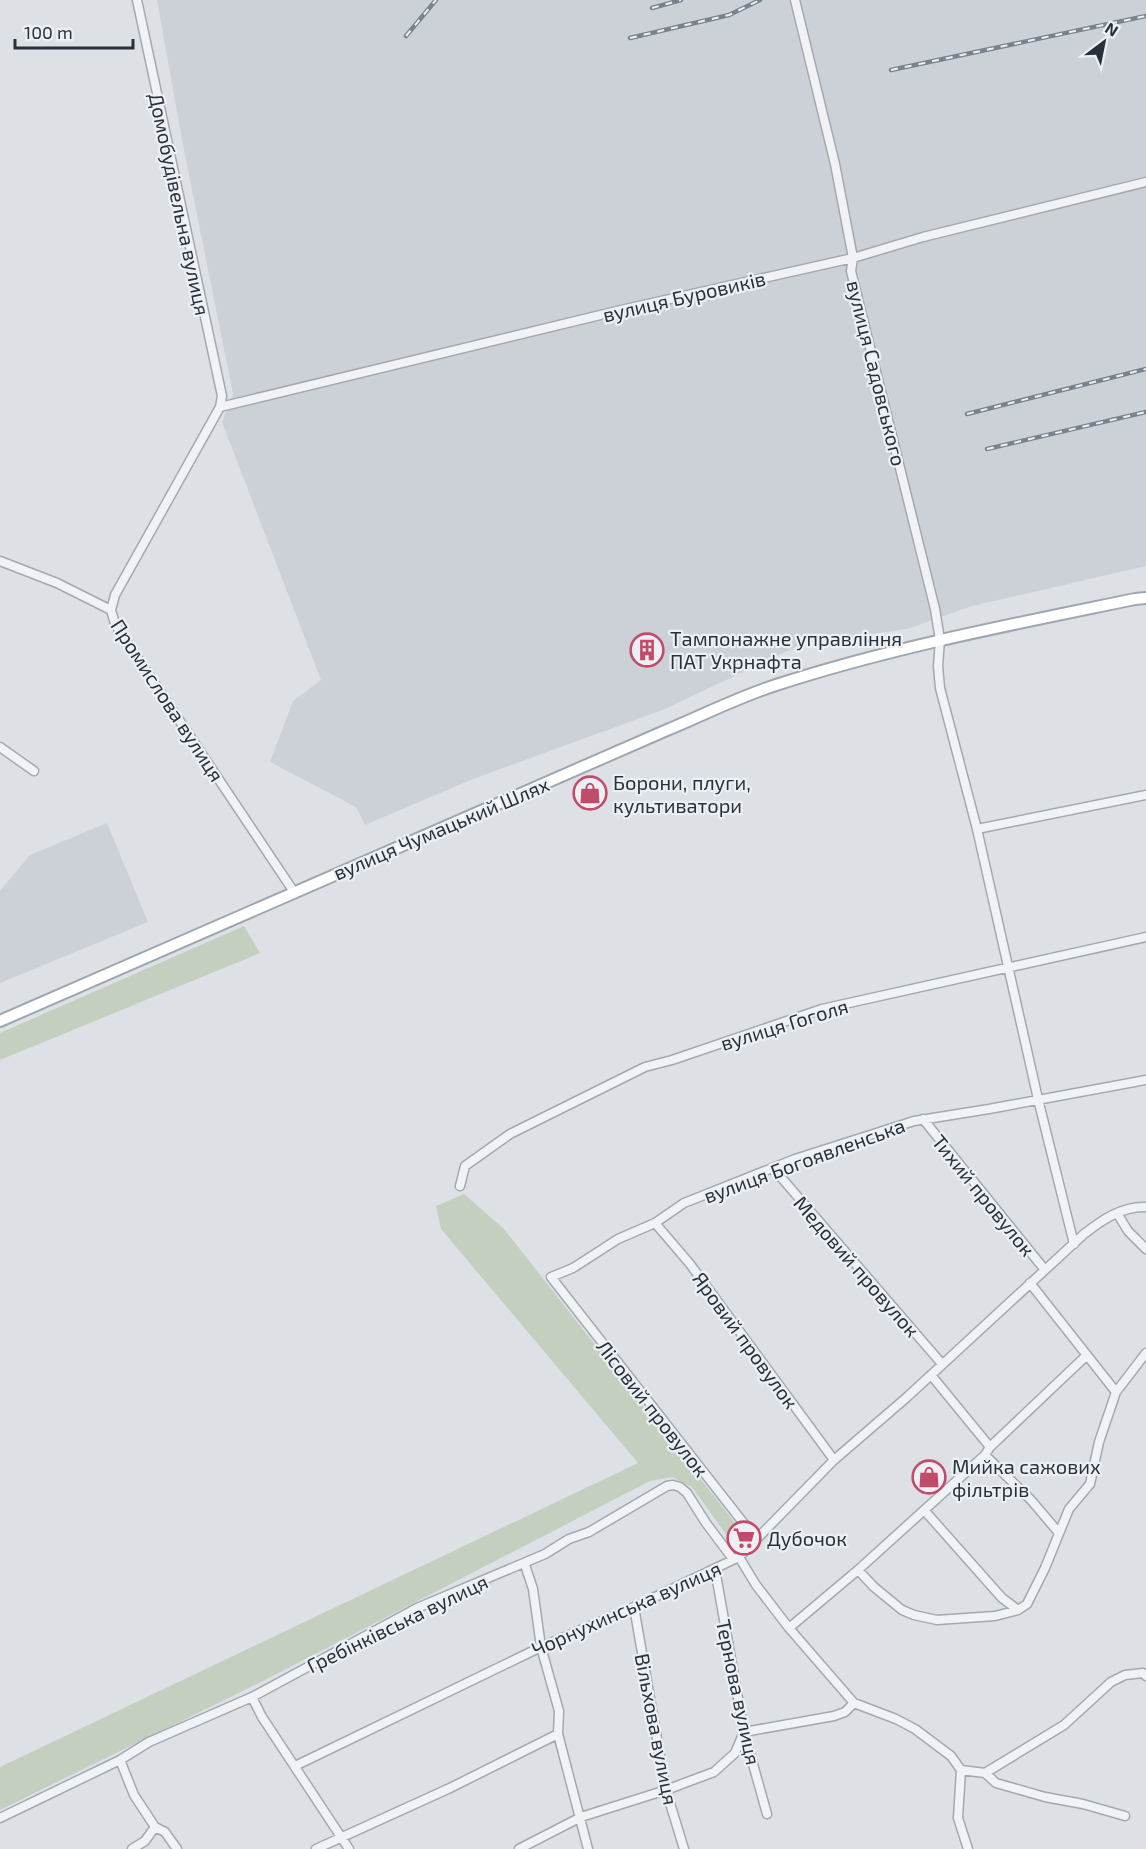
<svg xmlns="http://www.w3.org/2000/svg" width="1146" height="1849" font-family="'Exo 2',sans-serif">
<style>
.built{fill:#ccd1d7}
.green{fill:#c5cfbf}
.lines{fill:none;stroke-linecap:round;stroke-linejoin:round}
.minor-casing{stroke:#a3a9af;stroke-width:11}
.major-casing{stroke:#9ea7b0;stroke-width:14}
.minor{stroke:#f0f2f5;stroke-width:8}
.major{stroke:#fff;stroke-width:10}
.rail-casing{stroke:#78838e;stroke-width:4.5}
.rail{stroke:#ecf0f4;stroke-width:2;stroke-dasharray:7;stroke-linecap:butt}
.labels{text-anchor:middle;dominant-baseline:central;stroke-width:4.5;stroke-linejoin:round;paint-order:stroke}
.street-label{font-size:20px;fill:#28313b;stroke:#ecf0f4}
.poi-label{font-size:20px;fill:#28313b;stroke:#ecf0f4;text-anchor:start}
</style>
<rect width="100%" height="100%" fill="#dde1e6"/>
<path class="built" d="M 157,0 L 1146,0 L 1146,566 L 972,606 L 907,629 L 802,644 L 665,709 L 473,779 L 365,825 L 356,807 L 270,762 L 293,701 L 321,680 L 222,422 L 233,394 L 183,145 Z
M 107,823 L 148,922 L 0,983 L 0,891 L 30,855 Z"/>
<path class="green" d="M 244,926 L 260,953 L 0,1060 L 0,1033 Z
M 464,1194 L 504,1229 L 739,1528 L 733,1544 L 692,1487 L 672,1477 L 650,1481 L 263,1681 L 0,1810 L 0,1767 L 638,1463 L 441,1229 L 436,1206 Z"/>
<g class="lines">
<g class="minor-casing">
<path id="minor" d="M 137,0 L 222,396 L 220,407 L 115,595 L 111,610 L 115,624 L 294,892
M 795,0 L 835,164 L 853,258 L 851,271 L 935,609 L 940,640 L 938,666 L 940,688 L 977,829 L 1038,1099 L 1074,1244
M 220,407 L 621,310 L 853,258 L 923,237 L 1146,182
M 0,561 L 57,583 L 111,610
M 0,747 L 34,771
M 977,829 L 1146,795
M 923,1119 L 1045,1270
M 773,1168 L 942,1364
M 460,1186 L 465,1166 L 510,1134 L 645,1067 L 672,1060 L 822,1009 L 1146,937
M 1117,1213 L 1128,1231 L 1146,1249
M 655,1223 L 690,1264 L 834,1460
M 1030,1283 L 1116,1392
M 931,1375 L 990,1447
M 985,1455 L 1031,1500 L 1059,1533
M 924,1510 L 1002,1598 L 1018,1610
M 756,1539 L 551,1277 L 573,1268 L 618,1239 L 655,1223 L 684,1203 L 795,1159 L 914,1121 L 989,1109 L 1146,1080
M 739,1557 L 756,1585 L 789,1628 L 854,1703 L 896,1719 L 915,1729 L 951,1756 L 961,1770 L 985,1773 L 1064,1725 L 1111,1682 L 1125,1675 L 1143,1673 L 1146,1676
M 525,1565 L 533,1589 L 541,1647 L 559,1711 L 558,1734 L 588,1849
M 715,1569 L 744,1732 L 767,1814
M 858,1570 L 874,1587 L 902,1610 L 914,1615 L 937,1620 L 995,1616 L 1018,1610 L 1027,1604 L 1045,1568 L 1069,1509 L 1090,1484 L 1099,1442 L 1116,1392 L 1146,1353
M 634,1607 L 666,1790 L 684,1849
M 789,1628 L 858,1570 L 985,1455 L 990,1447 L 1087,1355
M 252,1697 L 262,1717 L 349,1849
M 120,1760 L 134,1795 L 155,1827 L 165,1832 L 177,1849
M 295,1766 L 541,1647 L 634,1607 L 739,1557 L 834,1460 L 906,1398 L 1084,1234 C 1102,1220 1122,1206 1146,1207
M 961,1770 L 958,1818 L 968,1849
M 985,1773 L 996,1783 L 1045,1797 L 1083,1804 L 1125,1816
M 0,1818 L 120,1760 L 149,1742 L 252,1697 L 417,1608 L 545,1554 L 569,1539 L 589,1532 L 667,1486 L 673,1485 L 680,1487 L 687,1493 L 706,1523 L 733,1559
M 132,1849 L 145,1841 L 155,1827
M 316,1849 L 450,1788 L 558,1734
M 519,1849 L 581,1817 L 666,1790 L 714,1772 L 735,1753 L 744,1732 L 834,1716 L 845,1712 L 854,1703"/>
</g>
<g class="major-casing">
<path id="major" d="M 0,1021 L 667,730 C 703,715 739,697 776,685 C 893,647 1014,624 1135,599 L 1146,598"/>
</g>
<use href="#minor" class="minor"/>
<use href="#major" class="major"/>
<g class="rail-casing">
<path id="rail" d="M 652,8 L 681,0
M 406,36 L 436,0
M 630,38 L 729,15 L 760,0
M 891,70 L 1146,16
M 967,414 L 1146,369
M 987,449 L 1146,412"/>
</g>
<use href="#rail" class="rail"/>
</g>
<defs>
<g id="building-ring" transform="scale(1.725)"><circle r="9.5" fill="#ecf0f4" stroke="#c24b69" stroke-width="1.5"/><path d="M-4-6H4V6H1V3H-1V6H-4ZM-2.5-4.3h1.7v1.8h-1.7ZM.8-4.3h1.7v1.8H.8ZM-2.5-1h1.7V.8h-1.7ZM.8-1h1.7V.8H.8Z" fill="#c24b69"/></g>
<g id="shop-ring" transform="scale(1.725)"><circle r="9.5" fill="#ecf0f4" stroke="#c24b69" stroke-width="1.5"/><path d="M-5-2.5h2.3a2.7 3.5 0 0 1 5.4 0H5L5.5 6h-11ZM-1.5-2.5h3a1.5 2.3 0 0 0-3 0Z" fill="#c24b69"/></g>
<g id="supermarket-ring" transform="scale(1.725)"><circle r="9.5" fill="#ecf0f4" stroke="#c24b69" stroke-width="1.5"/><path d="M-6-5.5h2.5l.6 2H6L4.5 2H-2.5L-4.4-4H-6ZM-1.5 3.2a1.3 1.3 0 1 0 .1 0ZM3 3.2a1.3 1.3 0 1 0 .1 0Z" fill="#c24b69"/></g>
</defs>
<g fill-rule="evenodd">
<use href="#building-ring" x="647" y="650"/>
<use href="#shop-ring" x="590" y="793"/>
<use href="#shop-ring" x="929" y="1477"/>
<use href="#supermarket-ring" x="744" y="1538"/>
</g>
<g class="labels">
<g class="street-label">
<text transform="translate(180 204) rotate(78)">Домобудівельна вулиця</text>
<text transform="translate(684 296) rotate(-13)">вулиця Буровиків</text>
<text transform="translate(877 373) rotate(76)">вулиця Садовського</text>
<text transform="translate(168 700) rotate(57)">Промислова вулиця</text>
<text transform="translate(441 828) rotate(-23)">вулиця Чумацький Шлях</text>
<text transform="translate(784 1024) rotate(-17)">вулиця Гоголя</text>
<text transform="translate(804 1160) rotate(-20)">вулиця Богоявленська</text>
<text transform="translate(984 1195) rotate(51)">Тихий провулок</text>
<text transform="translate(857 1266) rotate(49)">Медовий провулок</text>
<text transform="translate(746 1340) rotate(54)">Яровий провулок</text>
<text transform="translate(653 1408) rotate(52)">Лісовий провулок</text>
<text transform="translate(626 1608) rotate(-24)">Чорнухинська вулиця</text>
<text transform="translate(397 1623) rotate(-26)">Гребінківська вулиця</text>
<text transform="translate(739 1692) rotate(78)">Тернова вулиця</text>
<text transform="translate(657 1729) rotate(79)">Вільхова вулиця</text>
</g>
<g class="poi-label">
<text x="670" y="638">Тампонажне управління<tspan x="670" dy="23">ПАТ Укрнафта</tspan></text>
<text x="613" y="782">Борони, плуги,<tspan x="613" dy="23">культиватори</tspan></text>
<text x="952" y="1466">Мийка сажових<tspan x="952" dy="23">фільтрів</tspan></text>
<text x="767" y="1538">Дубочок</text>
</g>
</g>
<g transform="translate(1104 42) rotate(32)" stroke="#ecf0f4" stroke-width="4.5" paint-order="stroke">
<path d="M0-4.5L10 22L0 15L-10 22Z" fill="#28313b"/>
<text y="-9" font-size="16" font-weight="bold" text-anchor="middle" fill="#28313b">N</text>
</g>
<path d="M15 39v9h118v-9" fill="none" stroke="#28313b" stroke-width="3"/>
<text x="24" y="39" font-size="18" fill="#28313b" stroke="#ecf0f4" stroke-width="4.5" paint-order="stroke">100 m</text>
</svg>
